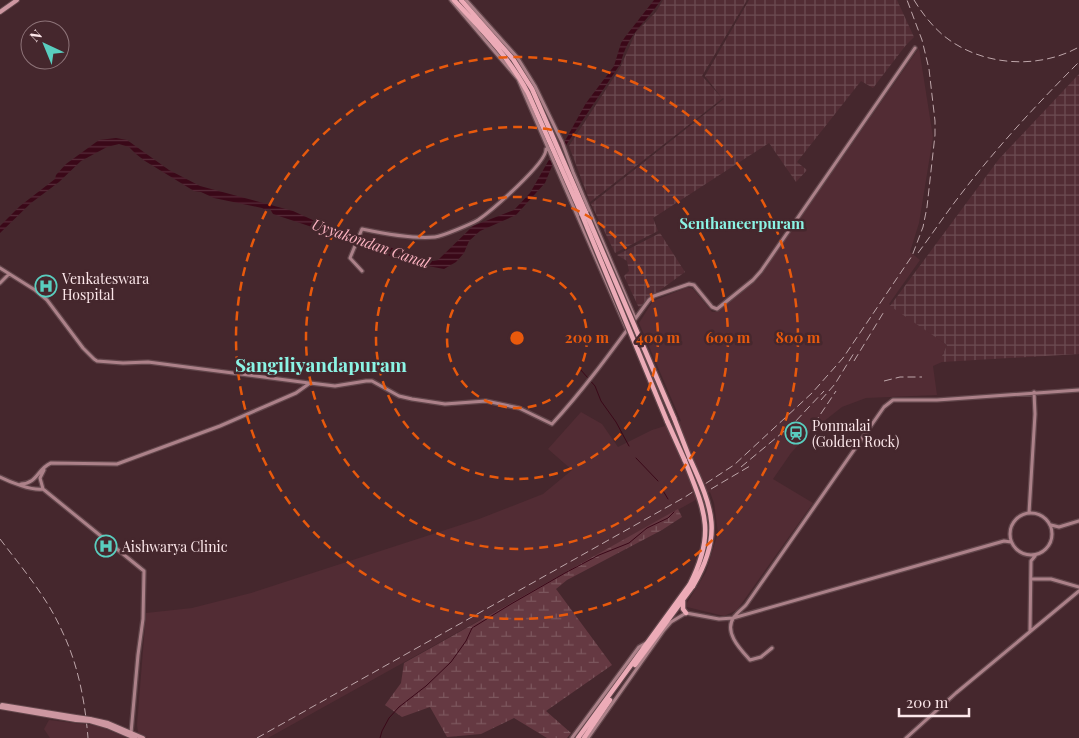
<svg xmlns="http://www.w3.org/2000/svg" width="1079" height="738" font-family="'Playfair Display',serif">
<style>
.built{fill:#522c34}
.industrial{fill:url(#industrial-grid)}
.wetland{fill:url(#wetland-marsh)}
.water{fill:url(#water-rules)}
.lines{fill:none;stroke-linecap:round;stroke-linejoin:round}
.stream{stroke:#3a0818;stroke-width:1}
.secondary-casing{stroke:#62464b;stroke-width:5.5}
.primary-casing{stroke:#62464b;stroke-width:6}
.highway-casing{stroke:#62464b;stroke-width:7}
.secondary{stroke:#ac8189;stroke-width:3}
.primary{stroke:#cd97a1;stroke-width:4}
.highway{stroke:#ecabb7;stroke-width:4.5}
.rail{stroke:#bea6aa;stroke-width:1;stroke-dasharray:8 4;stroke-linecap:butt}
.primary-bridge-casing{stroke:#62464b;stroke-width:6;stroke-linecap:butt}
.highway-bridge-casing{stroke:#62464b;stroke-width:7;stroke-linecap:butt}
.primary-bridge{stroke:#cd97a1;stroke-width:4}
.highway-bridge{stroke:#ecabb7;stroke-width:4.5}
.ring{fill:none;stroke:#e8590c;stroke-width:2.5;stroke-dasharray:9 6}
.labels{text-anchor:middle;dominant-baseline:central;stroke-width:5;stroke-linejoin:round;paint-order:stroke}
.poi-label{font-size:14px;fill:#fce7ea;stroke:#45272d;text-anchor:start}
.neighbourhood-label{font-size:15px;font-weight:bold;fill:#8bf4e5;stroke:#45272d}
.water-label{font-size:15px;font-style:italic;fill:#fdb4c2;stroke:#45272d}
.district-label{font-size:19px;font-weight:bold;fill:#8bf4e5;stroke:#45272d}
.centre{fill:#e8590c;stroke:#45272d;stroke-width:2.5}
.ring-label{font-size:15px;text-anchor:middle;font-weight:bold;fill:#e8590c;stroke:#45272d;stroke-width:5;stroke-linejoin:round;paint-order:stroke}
</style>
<defs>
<pattern id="industrial-grid" width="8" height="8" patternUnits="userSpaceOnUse" patternTransform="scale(1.25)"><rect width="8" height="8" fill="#522c34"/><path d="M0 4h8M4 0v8" fill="none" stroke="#6c4b52"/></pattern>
<pattern id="wetland-marsh" width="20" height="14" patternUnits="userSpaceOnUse" patternTransform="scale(1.25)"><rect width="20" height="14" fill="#653942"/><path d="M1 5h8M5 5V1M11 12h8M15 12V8" fill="none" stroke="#7c565d"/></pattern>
<pattern id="water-rules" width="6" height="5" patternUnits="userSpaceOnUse" patternTransform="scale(1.25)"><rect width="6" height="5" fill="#3a0818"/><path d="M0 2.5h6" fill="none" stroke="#572c3a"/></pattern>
</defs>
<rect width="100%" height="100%" fill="#45272d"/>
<path class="built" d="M 919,48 L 933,137 L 919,223 L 910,252 L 920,260 L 889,304 L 947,345 L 942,356 L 942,362 L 933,366 L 937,395 L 866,398 L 842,407 L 809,433 L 791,453 L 773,479 L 813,503 L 737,610 L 724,616 L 687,607 L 687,603 L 706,572 L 718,533 L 714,503 L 710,492 L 268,738 L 139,738 L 137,725 L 146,613 L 192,608 L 251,593 L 479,519 L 543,494 L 572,470 L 548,449 L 581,412 L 602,424 L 618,447 L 652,430 L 681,421 L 639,323 L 653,301 L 688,287 L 693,289 L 712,312 L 717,312 L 758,279 Z
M 49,720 L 99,726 L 127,738 L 50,738 L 44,729 Z"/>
<path class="industrial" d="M 663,0 L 747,0 L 702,76 L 722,98 L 705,76 L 749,0 L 897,0 L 914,37 L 906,45 L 873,88 L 861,81 L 797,162 L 807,170 L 796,182 L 769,143 L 653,218 L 658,231 L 615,253 L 591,204 L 724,99 L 723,98 L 590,202 L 569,146 L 620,68 L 636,32 L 656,12 Z
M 1079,74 L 1079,354 L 942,362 L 942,356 L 947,345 L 890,306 L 999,159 Z
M 660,233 L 685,272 L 652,296 L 639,308 L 624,276 L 629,271 L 627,261 L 617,255 Z"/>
<path class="wetland" d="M 678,509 L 682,517 L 662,530 L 567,580 L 556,589 L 612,665 L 546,711 L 571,733 L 567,738 L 547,738 L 514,718 L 481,734 L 447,737 L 430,707 L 402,717 L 385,705 L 401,683 L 404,663 Z"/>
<path class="water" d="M 654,0 L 661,0 C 646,23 627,34 621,63 L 552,166 L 545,183 L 516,215 L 480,231 L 469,241 L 464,253 L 456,262 L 444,269 L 428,266 L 419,267 L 403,262 L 366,245 L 333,237 L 315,228 L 273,214 L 270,209 L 265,210 L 262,208 L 214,198 L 201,192 L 194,191 L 145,161 L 136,154 L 129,147 L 119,144 L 107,147 L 81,161 L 59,182 L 31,203 L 0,233 L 0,226 L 20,206 L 55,179 L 56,175 L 66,164 L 99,140 L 116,138 L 127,140 L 169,170 L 200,186 L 293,211 L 328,227 L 362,240 L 390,247 L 417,258 L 433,261 L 438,260 L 473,226 L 514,210 L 530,193 L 550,158 L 566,139 L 586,103 L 614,66 L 621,43 L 625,37 Z"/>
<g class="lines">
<path class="stream" d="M 580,369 L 595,386 L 601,401 L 616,422 L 629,446
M 636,458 L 658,481
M 662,489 L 668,499
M 380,738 L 382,731 L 389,718 L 399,707 L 426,686 L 451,662 L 466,641 L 472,628 L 511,604 L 565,573 L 599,555 L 629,543 L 647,528 L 668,518 L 674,512"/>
<g class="secondary-casing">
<path id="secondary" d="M 451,0 L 518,79 L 627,330
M 466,0 L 517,57 L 535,86 L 562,142 L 573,172 L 635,318
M 0,268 L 35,290 L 47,300 L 83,348 L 94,359 L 97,361 L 123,363 L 148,362 L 309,383
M 362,271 L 350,258 L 362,229 C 381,233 416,239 435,237 C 443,236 471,224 478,220 C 491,211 547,163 546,149
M 0,283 L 9,274
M 0,477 C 10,482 32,491 43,489 L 144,571 L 143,619 L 138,655 L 131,733
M 21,484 C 38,483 37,469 51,463 L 117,464 L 220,426 L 296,393 L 310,383 L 335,386 L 366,381 L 372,381 L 399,396 L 412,399 L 445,404 L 486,401 L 519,408 L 552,424 C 588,385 618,342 649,300 L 654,296 L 689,284 L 694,285 L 712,307 L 717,309 L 753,280 L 761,271 L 915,48
M 43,489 L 40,478 L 44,470
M1010 534a21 21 0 1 1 42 0a21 21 0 1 1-42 0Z
M 1029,513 L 1035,414 L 1034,392
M 1051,525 L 1059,527 L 1079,521
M 1031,579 L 1051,579 L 1079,587
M 1030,631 L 1031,561 L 1035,556
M 772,648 L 761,657 L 750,660 C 741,650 723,632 734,617 C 737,613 742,609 746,605 L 884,407 L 893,400 L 937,400 L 1079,390
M 572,738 L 639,647 L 646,643
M 588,738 L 664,630 L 671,622 L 686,613 L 719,619 L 733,618 L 1004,541 L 1011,542
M 906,738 L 956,693 L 1079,591"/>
</g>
<g class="primary-casing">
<path id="primary" d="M 0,12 L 17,0
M 2,705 L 76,717
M 0,707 L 76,720
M 90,719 L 108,723 L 143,738
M 90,721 L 107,726 L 135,738"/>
</g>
<g class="highway-casing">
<path id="highway" d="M 454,0 C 481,29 509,57 528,93 L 582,215
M 461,0 L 513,59 L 532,89 L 586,213
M 674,418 L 690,459
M 667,421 L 685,461
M 683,601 L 683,609 L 686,613
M 635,665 L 693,586
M 578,738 L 690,584
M 584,738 L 610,700"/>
</g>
<use href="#secondary" class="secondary"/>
<use href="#primary" class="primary"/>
<use href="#highway" class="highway"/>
<path class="rail" d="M 914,0 C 922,13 932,26 944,36 C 981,66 1038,70 1079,47
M 918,253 C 933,233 946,213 961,194 C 997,147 1037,104 1079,62
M 854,361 L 885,310
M 884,381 L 900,377 L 922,377
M 821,400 L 835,384 L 854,353
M 814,424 L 836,391
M 741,467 L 794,423 L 824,391
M 711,489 L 750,466
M 0,539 C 22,568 47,597 62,631 C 78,664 85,701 88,738
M 257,738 L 685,497 L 734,465 L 812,393 L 843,358 L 912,256 L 923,227 L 927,207 L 935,135 L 935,121 L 929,69 L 922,40 L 907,0"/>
<g class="primary-bridge-casing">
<path id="primary-bridge" d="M 76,717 L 90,719
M 76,720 L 90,721"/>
</g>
<g class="highway-bridge-casing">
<path id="highway-bridge" d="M 586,213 L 674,418
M 582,215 L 667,421
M 690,459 C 713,509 723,535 693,586
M 685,461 C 705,511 716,533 690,584"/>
</g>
<use href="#primary-bridge" class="primary-bridge"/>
<use href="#highway-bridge" class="highway-bridge"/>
</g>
<g class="ring">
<circle cx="517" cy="338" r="70"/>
<circle cx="517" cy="338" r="141"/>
<circle cx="517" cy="338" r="211"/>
<circle cx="517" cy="338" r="281"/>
</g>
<defs>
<g id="hospital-ring" transform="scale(1.125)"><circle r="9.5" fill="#45272d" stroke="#59cebf" stroke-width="1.5"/><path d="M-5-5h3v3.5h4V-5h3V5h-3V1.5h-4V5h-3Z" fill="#59cebf"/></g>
<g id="station-ring" transform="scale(1.125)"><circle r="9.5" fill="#45272d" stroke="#59cebf" stroke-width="1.5"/><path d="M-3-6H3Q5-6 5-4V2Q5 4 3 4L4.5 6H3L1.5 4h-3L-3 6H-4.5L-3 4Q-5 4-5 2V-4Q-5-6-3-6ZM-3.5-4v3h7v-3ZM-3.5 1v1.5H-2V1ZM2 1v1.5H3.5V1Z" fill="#59cebf"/></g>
</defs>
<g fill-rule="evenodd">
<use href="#hospital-ring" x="46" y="286"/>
<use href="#station-ring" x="796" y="433"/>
<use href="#hospital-ring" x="106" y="546"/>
</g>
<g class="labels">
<g class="poi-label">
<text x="62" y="278">Venkateswara<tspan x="62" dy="16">Hospital</tspan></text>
<text x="812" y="425">Ponmalai<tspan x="812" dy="16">(Golden Rock)</tspan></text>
<text x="122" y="546">Aishwarya Clinic</text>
</g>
<g class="neighbourhood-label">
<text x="742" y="223">Senthaneerpuram</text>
</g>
<g class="water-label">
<text transform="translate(371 243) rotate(19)">Uyyakondan Canal</text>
</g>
<g class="district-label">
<text x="321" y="364">Sangiliyandapuram</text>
</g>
</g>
<circle cx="517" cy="338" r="8" class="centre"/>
<g class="ring-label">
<text x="587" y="343">200 m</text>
<text x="658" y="343">400 m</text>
<text x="728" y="343">600 m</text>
<text x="798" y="343">800 m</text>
</g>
<g transform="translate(45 45) rotate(316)"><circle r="24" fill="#45272d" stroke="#8e7479"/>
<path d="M0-4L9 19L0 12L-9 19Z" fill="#59cebf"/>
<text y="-8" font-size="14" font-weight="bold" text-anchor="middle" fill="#fce7ea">N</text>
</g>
<path d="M899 708v8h70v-8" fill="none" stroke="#fce7ea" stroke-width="2.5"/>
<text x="906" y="708" font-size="15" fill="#fce7ea" stroke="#45272d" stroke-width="4" paint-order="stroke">200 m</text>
</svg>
